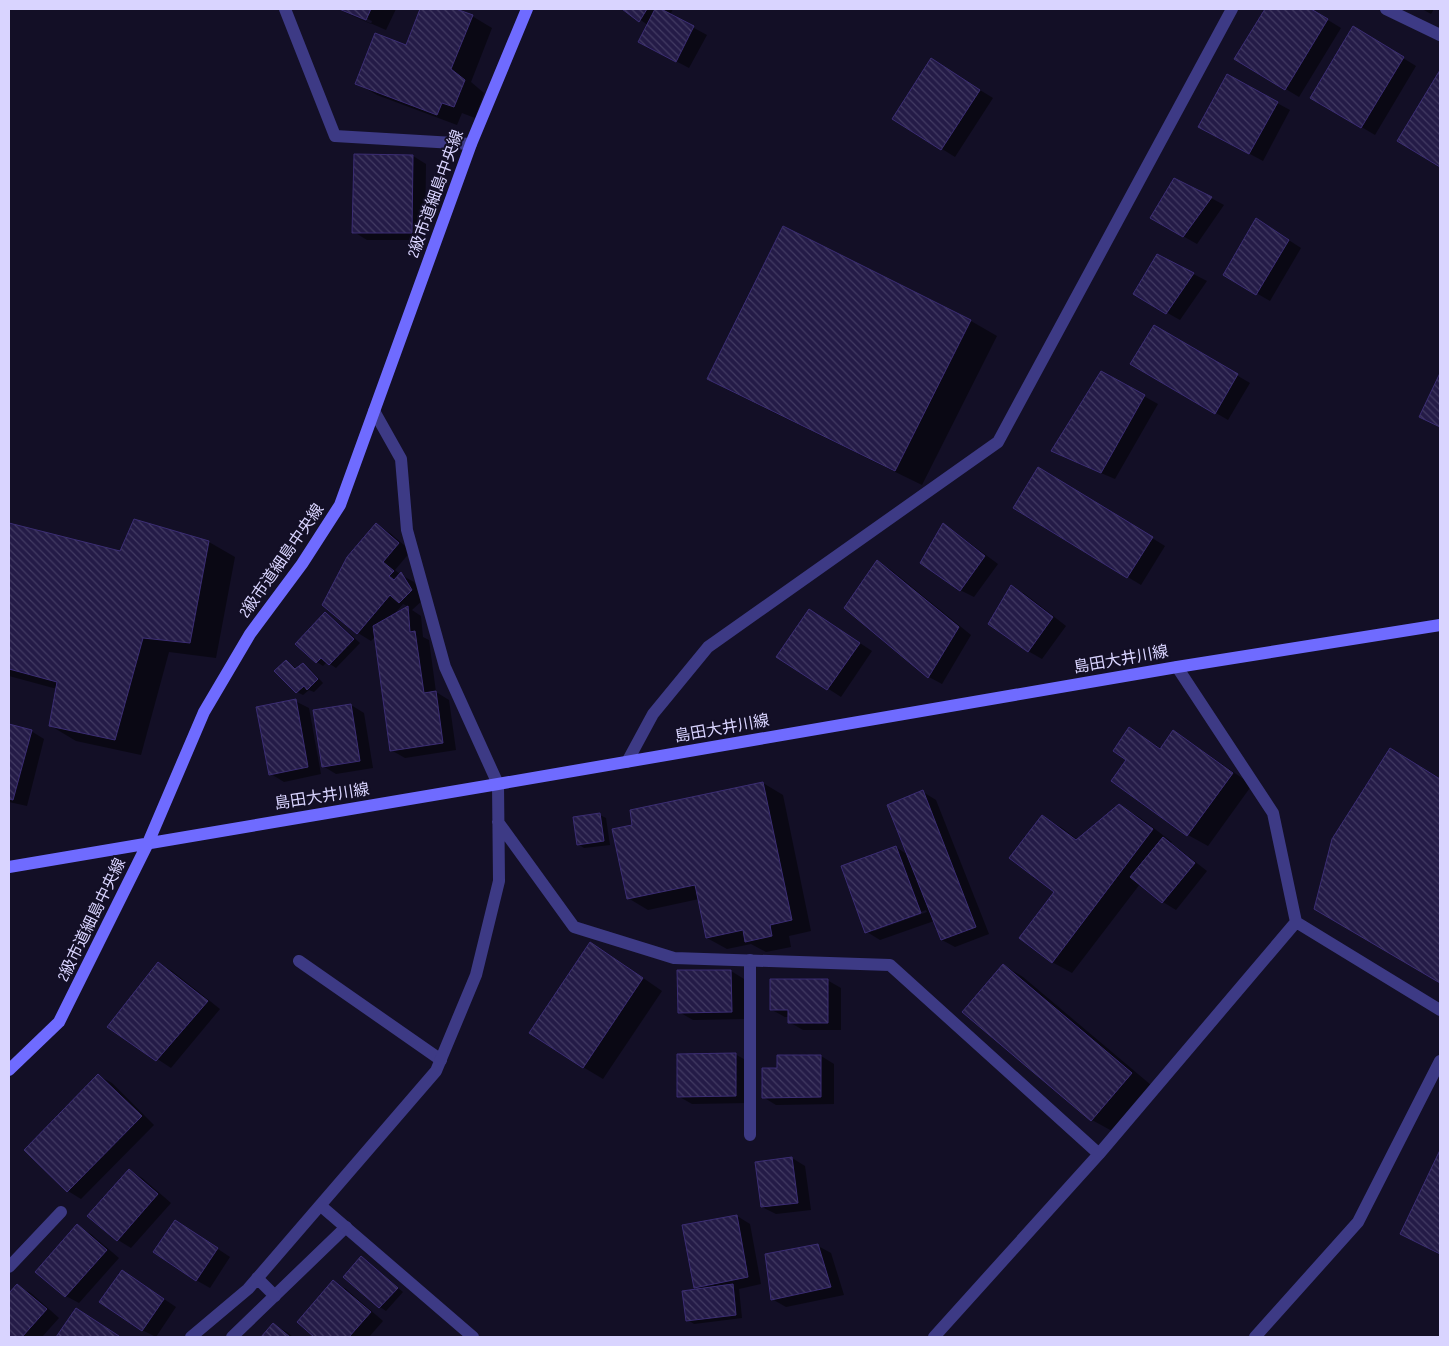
<svg xmlns="http://www.w3.org/2000/svg" width="1449" height="1346" font-family="'Sofia Sans Condensed','Noto Sans JP',sans-serif">
<style>
.shadow{fill:#0007;fill-rule:evenodd}
.building{fill:url(#building-back-hatch);stroke:#3b2d73}
.lines{fill:none;stroke-linecap:round;stroke-linejoin:round}
.lane{stroke:#3d3a85;stroke-width:12}
.street{stroke:#3d3a85;stroke-width:12}
.secondary{stroke:#6f6bff;stroke-width:12}
.labels{text-anchor:middle;dominant-baseline:central;stroke-width:4;stroke-linejoin:round;paint-order:stroke}
.street-label{font-size:16px;fill:#d9d4ff;stroke:#130f26}
</style>
<defs>
<pattern id="building-back-hatch" width="6" height="6" patternUnits="userSpaceOnUse" patternTransform="scale(1.25)"><rect width="6" height="6" fill="#241b47"/><path d="M-1 5l2 2M0 0l6 6M5-1l2 2" fill="none" stroke="#433b63"/></pattern>
</defs>
<rect width="100%" height="100%" fill="#130f26"/>
<path class="shadow" d="M 338,9 L 396,9 L 386,30 ZM 344,9 L 372,21 L 371,24 L 344,12 Z
M 421,9 L 452,9 L 472,16 L 492,28 L 471,82 L 484,93 L 475,118 L 462,113 L 457,125 L 377,95 L 357,83 L 407,46 Z
M 624,9 L 673,9 L 670,15 L 707,35 L 689,68 L 653,49 L 648,25 Z
M 1266,9 L 1310,9 L 1341,28 L 1299,97 L 1236,59 Z
M 1422,9 L 1434,9 L 1431,14 Z
M 1367,36 L 1416,66 L 1375,135 L 1311,97 Z
M 944,68 L 993,98 L 955,157 L 894,119 Z
M 1440,72 L 1440,165 L 1399,140 Z
M 1277,103 L 1290,110 L 1263,161 L 1213,134 Z
M 413,156 L 426,164 L 425,240 L 367,240 L 354,232 Z
M 1211,198 L 1224,205 L 1197,244 L 1151,218 Z
M 784,228 L 971,321 L 997,336 L 922,485 L 734,393 L 709,378 Z
M 1270,228 L 1301,248 L 1270,301 L 1225,275 Z
M 1158,256 L 1207,281 L 1180,320 L 1134,294 Z
M 1154,327 L 1250,383 L 1228,420 L 1132,364 Z
M 1102,373 L 1158,404 L 1115,479 L 1066,458 L 1053,450 Z
M 1440,376 L 1440,427 L 1421,416 Z
M 1051,476 L 1165,546 L 1141,585 L 1014,508 Z
M 9,524 L 121,552 L 209,542 L 235,557 L 216,658 L 169,652 L 141,755 L 76,741 L 51,726 L 57,689 L 9,676 Z
M 376,525 L 390,533 L 411,551 L 395,570 L 401,575 L 414,582 L 425,598 L 412,610 L 421,616 L 423,637 L 429,640 L 436,692 L 449,700 L 456,750 L 405,758 L 391,750 L 376,636 L 371,641 L 358,633 L 324,604 ZM 403,604 L 409,607 L 392,617 Z
M 943,525 L 956,533 L 998,564 L 974,597 L 960,590 Z
M 878,562 L 891,570 L 971,635 L 942,684 L 929,677 L 846,608 Z
M 1012,587 L 1025,594 L 1066,626 L 1042,659 L 1028,651 Z
M 810,610 L 872,651 L 841,697 L 778,656 Z
M 326,614 L 332,618 L 360,643 L 336,668 L 327,662 L 323,666 L 317,662 Z
M 286,661 L 297,669 L 303,664 L 309,668 L 323,683 L 314,692 L 309,690 L 303,695 L 297,692 Z
M 295,701 L 309,708 L 321,774 L 284,782 L 271,774 Z
M 351,705 L 364,713 L 373,768 L 336,774 L 323,766 Z
M 9,726 L 31,731 L 44,739 L 27,806 L 9,802 Z
M 1130,729 L 1162,749 L 1173,732 L 1193,744 L 1252,785 L 1208,846 L 1188,835 L 1127,759 Z
M 1416,764 L 1440,779 L 1440,982 L 1315,908 Z
M 763,783 L 783,795 L 811,931 L 789,936 L 791,947 L 766,952 L 751,944 L 727,949 L 707,938 L 699,899 L 648,910 L 628,898 L 634,826 Z
M 923,792 L 936,800 L 989,934 L 955,947 L 942,940 L 934,921 L 880,940 L 867,932 L 896,847 L 908,855 ZM 926,910 L 927,912 L 874,931 L 874,929 Z
M 1119,806 L 1139,817 L 1172,842 L 1171,843 L 1207,871 L 1176,910 L 1163,902 L 1140,884 L 1072,973 L 1052,962 L 1056,892 L 1042,816 L 1062,828 L 1078,840 Z
M 600,815 L 606,818 L 610,845 L 584,848 L 578,844 Z
M 590,944 L 610,955 L 662,991 L 603,1079 L 583,1067 Z
M 158,963 L 172,971 L 220,1009 L 171,1068 L 109,1027 Z
M 1003,965 L 1023,977 L 1151,1085 L 1112,1131 L 1092,1120 Z
M 731,971 L 744,979 L 745,1019 L 693,1020 L 679,1012 L 679,972 Z
M 827,980 L 841,988 L 841,1030 L 803,1030 L 789,1022 L 789,1017 L 785,1017 L 772,1010 Z
M 735,1054 L 749,1062 L 749,1103 L 692,1104 L 678,1096 Z
M 821,1056 L 834,1064 L 834,1104 L 776,1105 L 763,1097 Z
M 99,1076 L 112,1083 L 154,1125 L 81,1199 L 68,1191 Z
M 1440,1153 L 1440,1255 L 1401,1234 Z
M 792,1158 L 805,1166 L 811,1210 L 776,1214 L 762,1207 Z
M 129,1170 L 142,1178 L 171,1203 L 131,1248 L 118,1240 Z
M 737,1216 L 750,1224 L 761,1284 L 739,1289 L 742,1318 L 694,1324 L 688,1320 L 701,1290 L 695,1287 Z
M 176,1221 L 230,1257 L 210,1288 L 196,1280 Z
M 77,1226 L 91,1234 L 119,1258 L 79,1303 L 66,1296 Z
M 818,1246 L 831,1253 L 844,1295 L 786,1307 L 772,1299 Z
M 367,1262 L 403,1292 L 386,1311 L 380,1307 L 345,1277 Z
M 122,1271 L 176,1307 L 156,1337 L 142,1330 Z
M 333,1282 L 346,1289 L 383,1321 L 369,1337 L 316,1337 L 298,1322 Z
M 17,1286 L 31,1293 L 59,1318 L 42,1337 L 9,1337 L 9,1295 Z
M 77,1309 L 90,1317 L 120,1337 L 57,1337 Z
M 274,1325 L 287,1332 L 293,1337 L 263,1337 Z"/>
<path class="building" d="M 339,9 L 371,9 L 366,20 Z
M 420,9 L 456,9 L 473,15 L 451,69 L 465,80 L 454,107 L 442,103 L 437,115 L 355,84 L 375,33 L 406,45 Z
M 622,9 L 647,9 L 639,22 Z
M 655,9 L 661,9 L 694,26 L 676,62 L 638,42 Z
M 1265,9 L 1311,9 L 1328,19 L 1285,90 L 1234,59 Z
M 1353,26 L 1404,57 L 1361,128 L 1310,98 Z
M 931,58 L 980,90 L 941,150 L 892,119 Z
M 1440,70 L 1440,167 L 1397,141 Z
M 1227,74 L 1278,102 L 1249,154 L 1198,127 Z
M 354,154 L 413,155 L 412,233 L 352,233 Z
M 1174,178 L 1212,197 L 1183,237 L 1150,218 Z
M 1256,218 L 1289,240 L 1256,295 L 1223,275 Z
M 783,226 L 971,320 L 895,471 L 707,379 Z
M 1157,254 L 1194,273 L 1166,314 L 1133,294 Z
M 1154,325 L 1238,374 L 1215,414 L 1130,364 Z
M 1101,371 L 1145,395 L 1101,473 L 1051,451 Z
M 1440,373 L 1440,427 L 1419,417 Z
M 1038,467 L 1153,537 L 1127,578 L 1013,508 Z
M 134,519 L 209,541 L 190,643 L 143,638 L 115,740 L 49,726 L 57,682 L 9,669 L 9,523 L 120,551 Z
M 376,523 L 399,543 L 383,562 L 394,571 L 389,576 L 394,580 L 401,572 L 412,590 L 399,603 L 390,595 L 357,634 L 322,605 L 347,557 Z
M 943,523 L 985,556 L 960,591 L 920,563 Z
M 877,560 L 959,627 L 928,678 L 844,608 Z
M 1011,585 L 1053,617 L 1028,652 L 988,624 Z
M 408,606 L 410,632 L 415,631 L 424,693 L 436,691 L 443,743 L 390,751 L 373,626 Z
M 809,609 L 860,643 L 827,690 L 776,657 Z
M 325,612 L 354,639 L 329,665 L 321,658 L 316,663 L 295,644 Z
M 286,660 L 295,669 L 303,663 L 318,679 L 307,690 L 304,686 L 296,693 L 274,671 Z
M 296,699 L 308,767 L 269,775 L 256,707 Z
M 351,704 L 360,761 L 322,767 L 313,710 Z
M 9,724 L 32,730 L 13,800 L 9,799 Z
M 1129,727 L 1160,749 L 1173,730 L 1233,773 L 1187,836 L 1111,781 L 1126,760 L 1113,751 Z
M 1390,748 L 1440,779 L 1440,983 L 1314,909 L 1332,839 Z
M 763,782 L 792,920 L 770,925 L 772,936 L 745,942 L 743,930 L 706,938 L 695,885 L 627,899 L 612,829 L 632,825 L 630,810 Z
M 923,790 L 976,927 L 941,940 L 887,805 Z
M 1119,804 L 1153,829 L 1052,963 L 1019,938 L 1054,892 L 1009,858 L 1042,815 L 1076,840 Z
M 600,813 L 604,841 L 577,845 L 573,817 Z
M 1163,837 L 1195,863 L 1162,903 L 1130,877 Z
M 896,846 L 921,913 L 865,933 L 841,866 Z
M 590,942 L 643,978 L 583,1068 L 529,1033 Z
M 158,962 L 208,1001 L 156,1061 L 107,1027 Z
M 1003,964 L 1132,1073 L 1091,1121 L 962,1012 Z
M 677,970 L 731,970 L 732,1012 L 678,1013 Z
M 770,979 L 828,979 L 828,1023 L 788,1023 L 788,1010 L 770,1010 Z
M 736,1053 L 736,1096 L 677,1097 L 677,1054 Z
M 777,1055 L 821,1055 L 821,1097 L 762,1098 L 762,1068 L 777,1068 Z
M 98,1074 L 142,1116 L 67,1192 L 24,1150 Z
M 1440,1150 L 1440,1254 L 1400,1234 Z
M 792,1157 L 798,1203 L 761,1207 L 755,1162 Z
M 129,1169 L 158,1194 L 117,1241 L 87,1216 Z
M 737,1215 L 748,1277 L 694,1288 L 682,1225 Z
M 175,1220 L 218,1248 L 196,1281 L 153,1252 Z
M 77,1224 L 107,1250 L 65,1297 L 35,1272 Z
M 818,1244 L 831,1287 L 771,1300 L 765,1254 Z
M 361,1256 L 398,1288 L 379,1308 L 343,1277 Z
M 122,1270 L 164,1299 L 142,1331 L 99,1302 Z
M 333,1280 L 371,1312 L 349,1337 L 314,1337 L 297,1322 Z
M 17,1284 L 47,1309 L 22,1337 L 9,1337 L 9,1293 Z
M 733,1284 L 736,1315 L 686,1321 L 682,1291 Z
M 76,1308 L 119,1336 L 118,1337 L 56,1337 Z
M 273,1323 L 290,1337 L 261,1337 Z"/>
<g class="lines">
<path class="lane" d="M 750,960 L 750,1135
M 299,961 L 441,1060
M 9,1267 L 61,1212
M 232,1337 L 346,1227"/>
<path class="street" d="M 285,9 L 335,136 L 471,144
M 1386,9 L 1440,35
M 1177,667 L 1273,813 L 1296,922 L 1440,1010
M 627,762 L 653,714 L 708,647 L 998,442 L 1232,9
M 498,822 L 574,927 L 674,958 L 890,965 L 1099,1154
M 321,1206 L 473,1337
M 257,1278 L 275,1296
M 191,1337 L 248,1289 L 436,1071 L 476,975 L 499,881 L 498,784 L 445,667 L 407,530 L 401,459 L 374,411
M 934,1337 L 1099,1154 L 1296,922
M 1255,1337 L 1358,1222 L 1440,1061"/>
<path class="secondary" d="M 9,867 L 498,784 L 1177,667 L 1440,625
M 9,1070 L 59,1022 L 148,843 L 204,712 L 250,634 L 302,564 L 340,505 L 471,144 L 527,9"/>
</g>
<g class="labels">
<g class="street-label">
<text transform="translate(436 194) rotate(-70)">2級市道細島中央線</text>
<text transform="translate(282 561) rotate(-55)">2級市道細島中央線</text>
<text transform="translate(1121 660) rotate(-10)">島田大井川線</text>
<text transform="translate(722 729) rotate(-10)">島田大井川線</text>
<text transform="translate(322 797) rotate(-9)">島田大井川線</text>
<text transform="translate(92 920) rotate(-64)">2級市道細島中央線</text>
</g>
</g>
<rect width="1449" height="1346" fill="none" stroke="#d9d4ff" stroke-width="20"/>
</svg>
